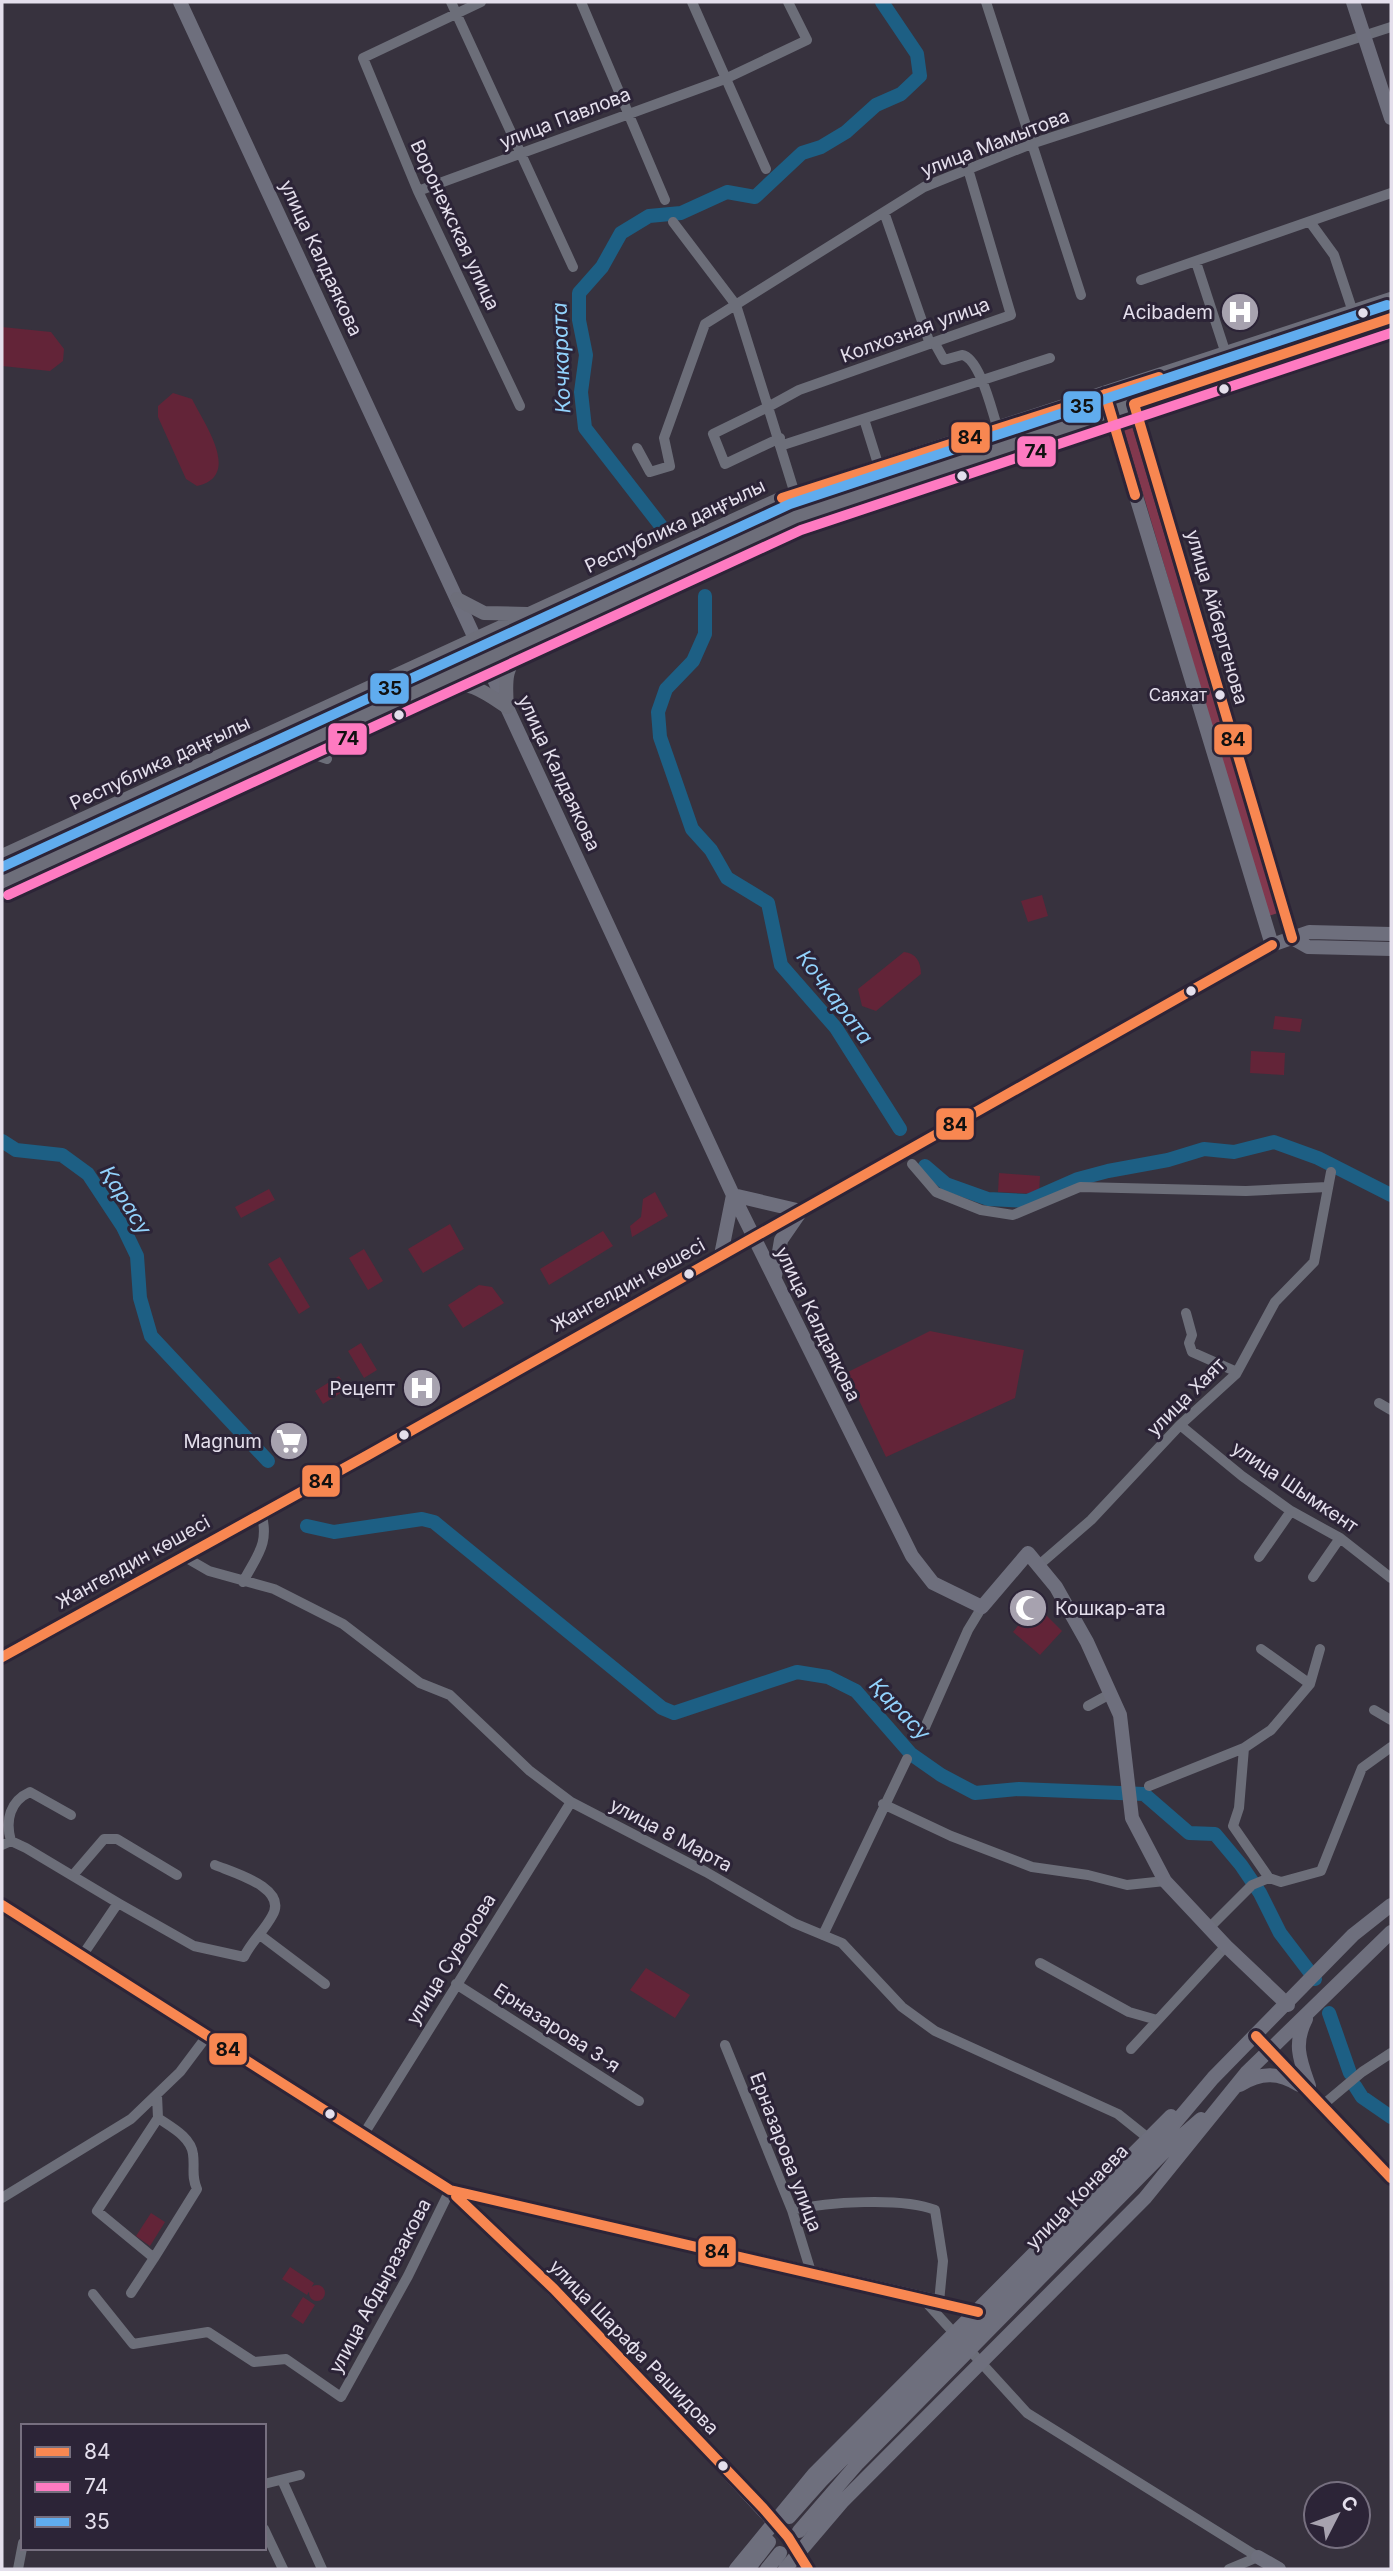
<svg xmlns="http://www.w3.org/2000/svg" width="1393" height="2571" font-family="Inter,sans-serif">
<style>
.green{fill:#632438}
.forest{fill:#82384e}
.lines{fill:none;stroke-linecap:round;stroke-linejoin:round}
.river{stroke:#1d5f84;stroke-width:14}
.street{stroke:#6c6e79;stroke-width:10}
.secondary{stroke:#6e6f7d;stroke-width:14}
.primary{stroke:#6d6e7a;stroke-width:14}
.bus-1-casing{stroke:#2c2437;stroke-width:16}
.bus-2-casing{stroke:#2c2437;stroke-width:16}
.bus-3-casing{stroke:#2c2437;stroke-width:16}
.bus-1{stroke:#f88751;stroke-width:10}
.bus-2{stroke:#fe7ac1;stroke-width:10}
.bus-3{stroke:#60acee;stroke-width:10}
.bus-dot{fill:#e4dfec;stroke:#2c2437;stroke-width:2.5}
.labels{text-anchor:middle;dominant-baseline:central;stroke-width:6;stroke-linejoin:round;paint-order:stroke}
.bus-label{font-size:17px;fill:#e4dfec;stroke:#2c2437;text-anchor:end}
.street-label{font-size:19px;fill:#e4dfec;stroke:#2c2437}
.poi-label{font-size:19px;fill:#e4dfec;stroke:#2c2437;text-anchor:end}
.water-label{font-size:21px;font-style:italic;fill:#92d2fc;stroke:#2c2437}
.line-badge{stroke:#2c2437;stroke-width:2.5}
.pale-badge-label{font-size:19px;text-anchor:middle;font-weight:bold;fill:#111}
</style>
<rect width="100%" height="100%" fill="#37323e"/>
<path class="green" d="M 1391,306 L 1391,311 L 1148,393 L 1147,388 Z
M 2,327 L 51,332 L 64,349 L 63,361 L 50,371 L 2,366 Z
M 173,393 L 192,399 C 205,425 242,476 197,486 L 186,479 L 158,417 L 158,406 Z
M 1096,404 L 1098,409 L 788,512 L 520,635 L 517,629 L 786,506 Z
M 442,664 L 445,670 L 2,873 L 2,865 Z
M 1042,895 L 1048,916 L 1028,922 L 1021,901 Z
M 904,952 C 916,953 921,962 921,974 L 876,1011 L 862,1006 L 858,989 Z
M 1275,1016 L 1302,1019 L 1300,1032 L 1273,1029 Z
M 1251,1051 L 1285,1053 L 1284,1075 L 1250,1073 Z
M 999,1173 L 1040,1176 L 1039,1194 L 998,1192 Z
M 269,1189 L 275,1200 L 241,1218 L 235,1207 Z
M 655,1192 L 668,1216 L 632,1237 L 630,1226 L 641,1217 L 643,1199 Z
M 450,1224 L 464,1249 L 423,1273 L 408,1249 Z
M 603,1231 L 613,1246 L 549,1285 L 540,1269 Z
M 364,1249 L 383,1281 L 368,1290 L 349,1258 Z
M 280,1257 L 310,1307 L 299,1314 L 268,1264 Z
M 479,1285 L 492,1287 L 504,1303 L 463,1328 L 448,1305 Z
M 930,1331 L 1024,1350 L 1015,1398 L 886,1457 L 846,1373 Z
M 361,1343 L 377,1370 L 364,1378 L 348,1351 Z
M 339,1376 L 347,1389 L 323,1404 L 315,1391 Z
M 1035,1604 L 1062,1631 L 1040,1655 L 1013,1632 Z
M 646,1968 L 690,1995 L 675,2018 L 630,1990 Z
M 151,2213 L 165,2222 L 150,2246 L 136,2236 Z
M 290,2267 L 314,2283 L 307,2295 L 282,2279 Z
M309 2293a8 8 0 1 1 16 0a8 8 0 1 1-16 0Z
M 303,2297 L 315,2305 L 303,2324 L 291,2316 Z"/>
<path class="forest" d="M 1131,423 L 1278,913 L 1268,916 L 1123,426 Z"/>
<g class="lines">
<path class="river" d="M 661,526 L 585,428 L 581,392 L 586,355 L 579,320 L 579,293 L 602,267 L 621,233 L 649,216 L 681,213 L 727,192 L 755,197 L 802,153 L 821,147 L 846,132 L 876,105 L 901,94 L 920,76 L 917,54 L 882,2
M 705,596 L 705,634 L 693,661 L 666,689 L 658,712 L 660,737 L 692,829 L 711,850 L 727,878 L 768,903 L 781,965 L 836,1028 L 900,1129
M 2,1141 L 16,1150 L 62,1155 L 88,1174 L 123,1227 L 137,1256 L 140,1298 L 151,1336 L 268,1461
M 925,1166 L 946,1184 L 988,1199 L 1028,1201 L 1078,1179 L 1108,1171 L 1168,1160 L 1204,1149 L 1234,1152 L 1274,1142 L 1318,1158 L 1391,1195
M 307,1526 L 334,1532 L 422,1519 L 434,1522 L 662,1708 L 674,1713 L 797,1672 L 828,1677 L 856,1691 L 911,1754 L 941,1775 L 975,1793 L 1019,1789 L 1144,1794 L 1189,1833 L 1215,1834 L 1241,1865 L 1260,1893 L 1280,1933 L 1315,1979
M 1329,2013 L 1350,2073
M 1355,2086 L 1362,2097 L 1391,2117"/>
<path class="street" d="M 451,2 L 573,267
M 481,2 L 363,58 L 418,191 L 520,406
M 581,2 L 665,200
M 692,2 L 766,169
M 986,2 L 1081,295
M 418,191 L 725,79 L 807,40 L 788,2
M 884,212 L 930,344
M 673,222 L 736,305 L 768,407 L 799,390 L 1011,315 L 968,169
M 1310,222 L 1334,255 L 1353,312
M 1196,262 L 1226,354
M 1141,280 L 1391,193
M 934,342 L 944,360 L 962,355 C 980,358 992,412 998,429
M 864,419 L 879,467
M 780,438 L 725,464 L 713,434 L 768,407 L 795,494
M 780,446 L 1050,358
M 637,448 L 650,472 L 670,466 L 664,438 L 705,324 L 924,187 L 1031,144 L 1391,27
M 314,739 L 318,756 L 327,759
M 912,1164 L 936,1192 L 981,1210 L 1013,1215 L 1080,1187 L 1246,1191 L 1327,1187
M 1186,1313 L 1192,1335 L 1189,1343 L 1192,1352 L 1237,1372
M 1379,1403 L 1391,1410
M 1180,1425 L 1242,1476 L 1291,1511 L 1340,1538 L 1391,1578
M 183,1556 L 209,1571 L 274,1589 L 343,1624 L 420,1683 L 450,1695 L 530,1771 L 571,1802 L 706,1872 L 794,1923 L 842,1943 L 902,2007 L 935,2031 L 1118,2114 L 1148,2138
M 1259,1557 L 1291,1511
M 1039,1565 L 1091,1520 L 1180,1425 L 1236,1374 L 1275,1302 L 1314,1262 L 1331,1172
M 1313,1577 L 1340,1538
M 243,1582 C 257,1555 270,1544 261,1512
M 1261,1649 L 1310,1684
M 1320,1649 L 1310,1684 L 1271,1730 L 1244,1748 L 1239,1808 L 1233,1826 L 1269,1878 L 1281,1882 L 1321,1871 L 1362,1768 L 1391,1747
M 1088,1706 L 1110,1694
M 1374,1710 L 1391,1720
M 922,1734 L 968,1630 L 982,1607
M 1149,1786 L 1244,1748
M 883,1804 L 951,1836 L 1032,1867 L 1088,1875 L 1127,1885 L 1165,1881
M 11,1841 C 5,1820 10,1801 30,1792 L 71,1815
M 2,1845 L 11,1841 L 26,1848 L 118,1903 L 82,1956
M 74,1874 L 104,1839 L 117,1839 L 177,1875
M 118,1903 L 194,1946 L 244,1957 C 251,1942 264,1931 272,1916 C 289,1888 234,1873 215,1865
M 1208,1929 L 1252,1885 L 1269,1878
M 260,1935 L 325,1984
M 823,1935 L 907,1759
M 1040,1963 L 1129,2012 L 1157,2020
M 456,1984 L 639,2101
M 725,2045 L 792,2210 L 811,2272
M 1131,2049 L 1226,1946
M 1324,2104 L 1362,2072 L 1391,2053
M 362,2137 L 571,1802
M 2,2198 L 131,2119 L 180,2072 L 207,2036
M 792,2210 C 827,2202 902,2197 935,2210 L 943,2261 L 939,2302 L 978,2312
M 154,2258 L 197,2189 C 191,2176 195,2168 193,2154 C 191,2137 171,2127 158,2118
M 131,2293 L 154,2258 L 97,2211 L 158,2118 L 157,2095
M 93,2294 L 133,2344 L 208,2332 L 254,2362 L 286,2359 L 341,2397 L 408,2276 L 450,2190
M 923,2299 L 1027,2413 L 1258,2557
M 282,2480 L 322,2569
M 264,2484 L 300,2475
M 264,2529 L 283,2569
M 18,2569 L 23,2543
M 1229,2569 L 1258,2557"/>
<path class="secondary" d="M 180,2 L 733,1195 L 912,1556 L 933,1583 L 982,1607 L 1028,1553 L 1056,1587 L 1087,1642 L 1120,1715 L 1132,1818 L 1165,1881 L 1226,1946 L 1288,2005
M 1353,2 L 1391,118
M 1129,387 L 1292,938
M 1105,394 L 1272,945
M 1292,938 L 1308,947 L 1391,949
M 721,1255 L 733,1195 L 801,1211 L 781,1240 L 775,1276
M 2,1657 L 368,1455 L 1272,945 L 1309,932 L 1391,934
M 2,1905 L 450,2190 L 543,2279 L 668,2408 L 787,2536 L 808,2569
M 1306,2019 C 1293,2044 1300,2060 1309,2086
M 1264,2045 L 1391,2178
M 1240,2085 C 1260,2072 1279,2072 1299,2085
M 453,2191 L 939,2302
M 789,2517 L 821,2481 L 1164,2136 L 1213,2078 L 1353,1935 L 1391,1905
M 799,2531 L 858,2463 L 1170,2146 L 1201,2119
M 1258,2557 L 1279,2569
M 736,2569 L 814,2474 L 1171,2116
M 748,2569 L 769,2542
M 767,2569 L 780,2553
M 785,2569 L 843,2501 L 1145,2198 L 1247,2072 L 1391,1932"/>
<path class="primary" d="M 457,599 L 484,613 L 527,614
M 442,685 C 468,679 486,693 507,707
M 507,707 C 505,681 504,663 527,646
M 2,856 L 782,498 L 1391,299
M 2,882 L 796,517 L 1391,318"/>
<g class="bus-1-casing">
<path id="bus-1" d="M 1105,394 L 1135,495
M 782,498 L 1159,377
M 1292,938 L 1134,404 L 1391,318
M 2,1657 L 368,1455 L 1272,945
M 2,1905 L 450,2190 L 978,2312
M 1256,2036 L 1391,2178
M 456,2196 L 554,2289 L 763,2508 L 788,2537 L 808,2569"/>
</g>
<g class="bus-2-casing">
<path id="bus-2" d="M 8,895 L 801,530 L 1391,333"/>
</g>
<g class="bus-3-casing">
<path id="bus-3" d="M 2,867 L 790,504 L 1387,305"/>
</g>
<use href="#bus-1" class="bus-1"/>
<use href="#bus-2" class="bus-2"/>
<use href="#bus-3" class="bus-3"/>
</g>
<defs>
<g id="hospital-disc" transform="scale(2.0125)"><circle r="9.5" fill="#a7a2af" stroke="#2c2437"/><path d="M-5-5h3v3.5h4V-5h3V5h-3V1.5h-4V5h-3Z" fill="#fff"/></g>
<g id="supermarket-disc" transform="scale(2.0125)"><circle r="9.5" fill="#a7a2af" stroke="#2c2437"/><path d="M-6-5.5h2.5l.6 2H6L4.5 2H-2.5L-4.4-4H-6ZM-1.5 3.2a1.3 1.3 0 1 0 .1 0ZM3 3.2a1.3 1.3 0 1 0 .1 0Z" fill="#fff"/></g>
<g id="mosque-disc" transform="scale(2.0125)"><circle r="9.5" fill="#a7a2af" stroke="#2c2437"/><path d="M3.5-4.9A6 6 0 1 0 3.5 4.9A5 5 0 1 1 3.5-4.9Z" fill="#fff"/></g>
</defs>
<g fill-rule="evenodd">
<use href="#hospital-disc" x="1240" y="312"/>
<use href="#hospital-disc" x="422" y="1388"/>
<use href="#supermarket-disc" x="289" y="1441"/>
<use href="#mosque-disc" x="1028" y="1608"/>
</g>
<g class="bus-dot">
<circle cx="1363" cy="313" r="6"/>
<circle cx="1224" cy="389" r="6"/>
<circle cx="962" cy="476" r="6"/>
<circle cx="1220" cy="695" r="6"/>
<circle cx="399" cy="715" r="6"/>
<circle cx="1191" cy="991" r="6"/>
<circle cx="689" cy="1274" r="6"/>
<circle cx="404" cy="1435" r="6"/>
<circle cx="330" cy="2114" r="6"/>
<circle cx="723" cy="2466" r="6"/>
</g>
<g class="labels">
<g class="bus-label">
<text x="1207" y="695">Саяхат</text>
</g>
<g class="street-label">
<text transform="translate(565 118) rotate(-21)">улица Павлова</text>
<text transform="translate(995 143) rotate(-21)">улица Мамытова</text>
<text transform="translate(455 225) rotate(65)">Воронежская улица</text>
<text transform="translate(321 258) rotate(65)">улица Калдаякова</text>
<text transform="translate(915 330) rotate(-20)">Колхозная улица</text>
<text transform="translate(675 526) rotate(-25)">Республика даңғылы</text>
<text transform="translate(1217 617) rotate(74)">улица Айбергенова</text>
<text transform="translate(160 763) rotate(-25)">Республика даңғылы</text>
<text transform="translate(559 773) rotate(65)">улица Калдаякова</text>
<text transform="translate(628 1285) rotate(-29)">Жангелдин көшесі</text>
<text transform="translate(818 1324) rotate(64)">улица Калдаякова</text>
<text transform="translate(1186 1397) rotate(-45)">улица Хаят</text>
<text transform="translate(1295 1487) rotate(34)">улица Шымкент</text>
<text transform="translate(133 1562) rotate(-29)">Жангелдин көшесі</text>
<text transform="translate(671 1835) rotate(28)">улица 8 Марта</text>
<text transform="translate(451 1959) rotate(-58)">улица Суворова</text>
<text transform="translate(557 2028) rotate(33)">Ерназарова 3-я</text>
<text transform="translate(786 2152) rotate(69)">Ерназарова улица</text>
<text transform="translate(1077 2197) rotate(-46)">улица Конаева</text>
<text transform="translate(380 2286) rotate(-62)">улица Абдыразакова</text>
<text transform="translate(634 2347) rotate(46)">улица Шарафа Рашидова</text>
</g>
<g class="poi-label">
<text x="1213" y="312">Acibadem</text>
<text x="395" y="1388">Рецепт</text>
<text x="262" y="1441">Magnum</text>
<text x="1055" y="1608" text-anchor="start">Кошкар-ата</text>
</g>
<g class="water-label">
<text transform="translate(561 358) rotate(-92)">Кочкарата</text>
<text transform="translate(835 997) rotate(53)">Кочкарата</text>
<text transform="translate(126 1200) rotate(58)">Қарасу</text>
<text transform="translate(900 1709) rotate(46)">Қарасу</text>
</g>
</g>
<g class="line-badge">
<rect x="1062" y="390" width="40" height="34" rx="7" fill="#60acee"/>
<rect x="950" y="421" width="41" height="33" rx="7" fill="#f88751"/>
<rect x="1016" y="435" width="41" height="33" rx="7" fill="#fe7ac1"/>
<rect x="369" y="672" width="41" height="33" rx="7" fill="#60acee"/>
<rect x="327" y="722" width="41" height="34" rx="7" fill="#fe7ac1"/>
<rect x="1213" y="723" width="40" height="33" rx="7" fill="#f88751"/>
<rect x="935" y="1107" width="40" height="34" rx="7" fill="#f88751"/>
<rect x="301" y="1464" width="40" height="34" rx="7" fill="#f88751"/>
<rect x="208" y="2032" width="40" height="34" rx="7" fill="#f88751"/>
<rect x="697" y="2235" width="40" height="33" rx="7" fill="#f88751"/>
</g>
<g class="pale-badge-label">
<text x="1082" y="413">35</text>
<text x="970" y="444">84</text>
<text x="1036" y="458">74</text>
<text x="390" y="695">35</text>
<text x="348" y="745">74</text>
<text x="1233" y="746">84</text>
<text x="955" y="1131">84</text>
<text x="321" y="1488">84</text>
<text x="228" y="2056">84</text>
<text x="717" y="2258">84</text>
</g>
<rect width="1393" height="2571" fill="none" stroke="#e4dfec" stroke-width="7"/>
<rect x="21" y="2424" width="245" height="126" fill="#2c2437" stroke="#766f7f" stroke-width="2"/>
<rect x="35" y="2447" width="35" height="10" fill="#f88751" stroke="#766f7f" stroke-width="2"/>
<text x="84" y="2459" font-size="21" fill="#e4dfec">84</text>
<rect x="35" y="2482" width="35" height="10" fill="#fe7ac1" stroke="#766f7f" stroke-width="2"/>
<text x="84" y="2494" font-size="21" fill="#e4dfec">74</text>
<rect x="35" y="2517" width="35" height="10" fill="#60acee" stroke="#766f7f" stroke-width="2"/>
<text x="84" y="2529" font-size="21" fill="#e4dfec">35</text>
<g transform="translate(1337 2515) rotate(48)"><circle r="33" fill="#2c2437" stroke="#766f7f" stroke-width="2"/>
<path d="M0-5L12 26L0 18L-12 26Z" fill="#a7a2af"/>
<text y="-10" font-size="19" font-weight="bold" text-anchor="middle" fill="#e4dfec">С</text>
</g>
</svg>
